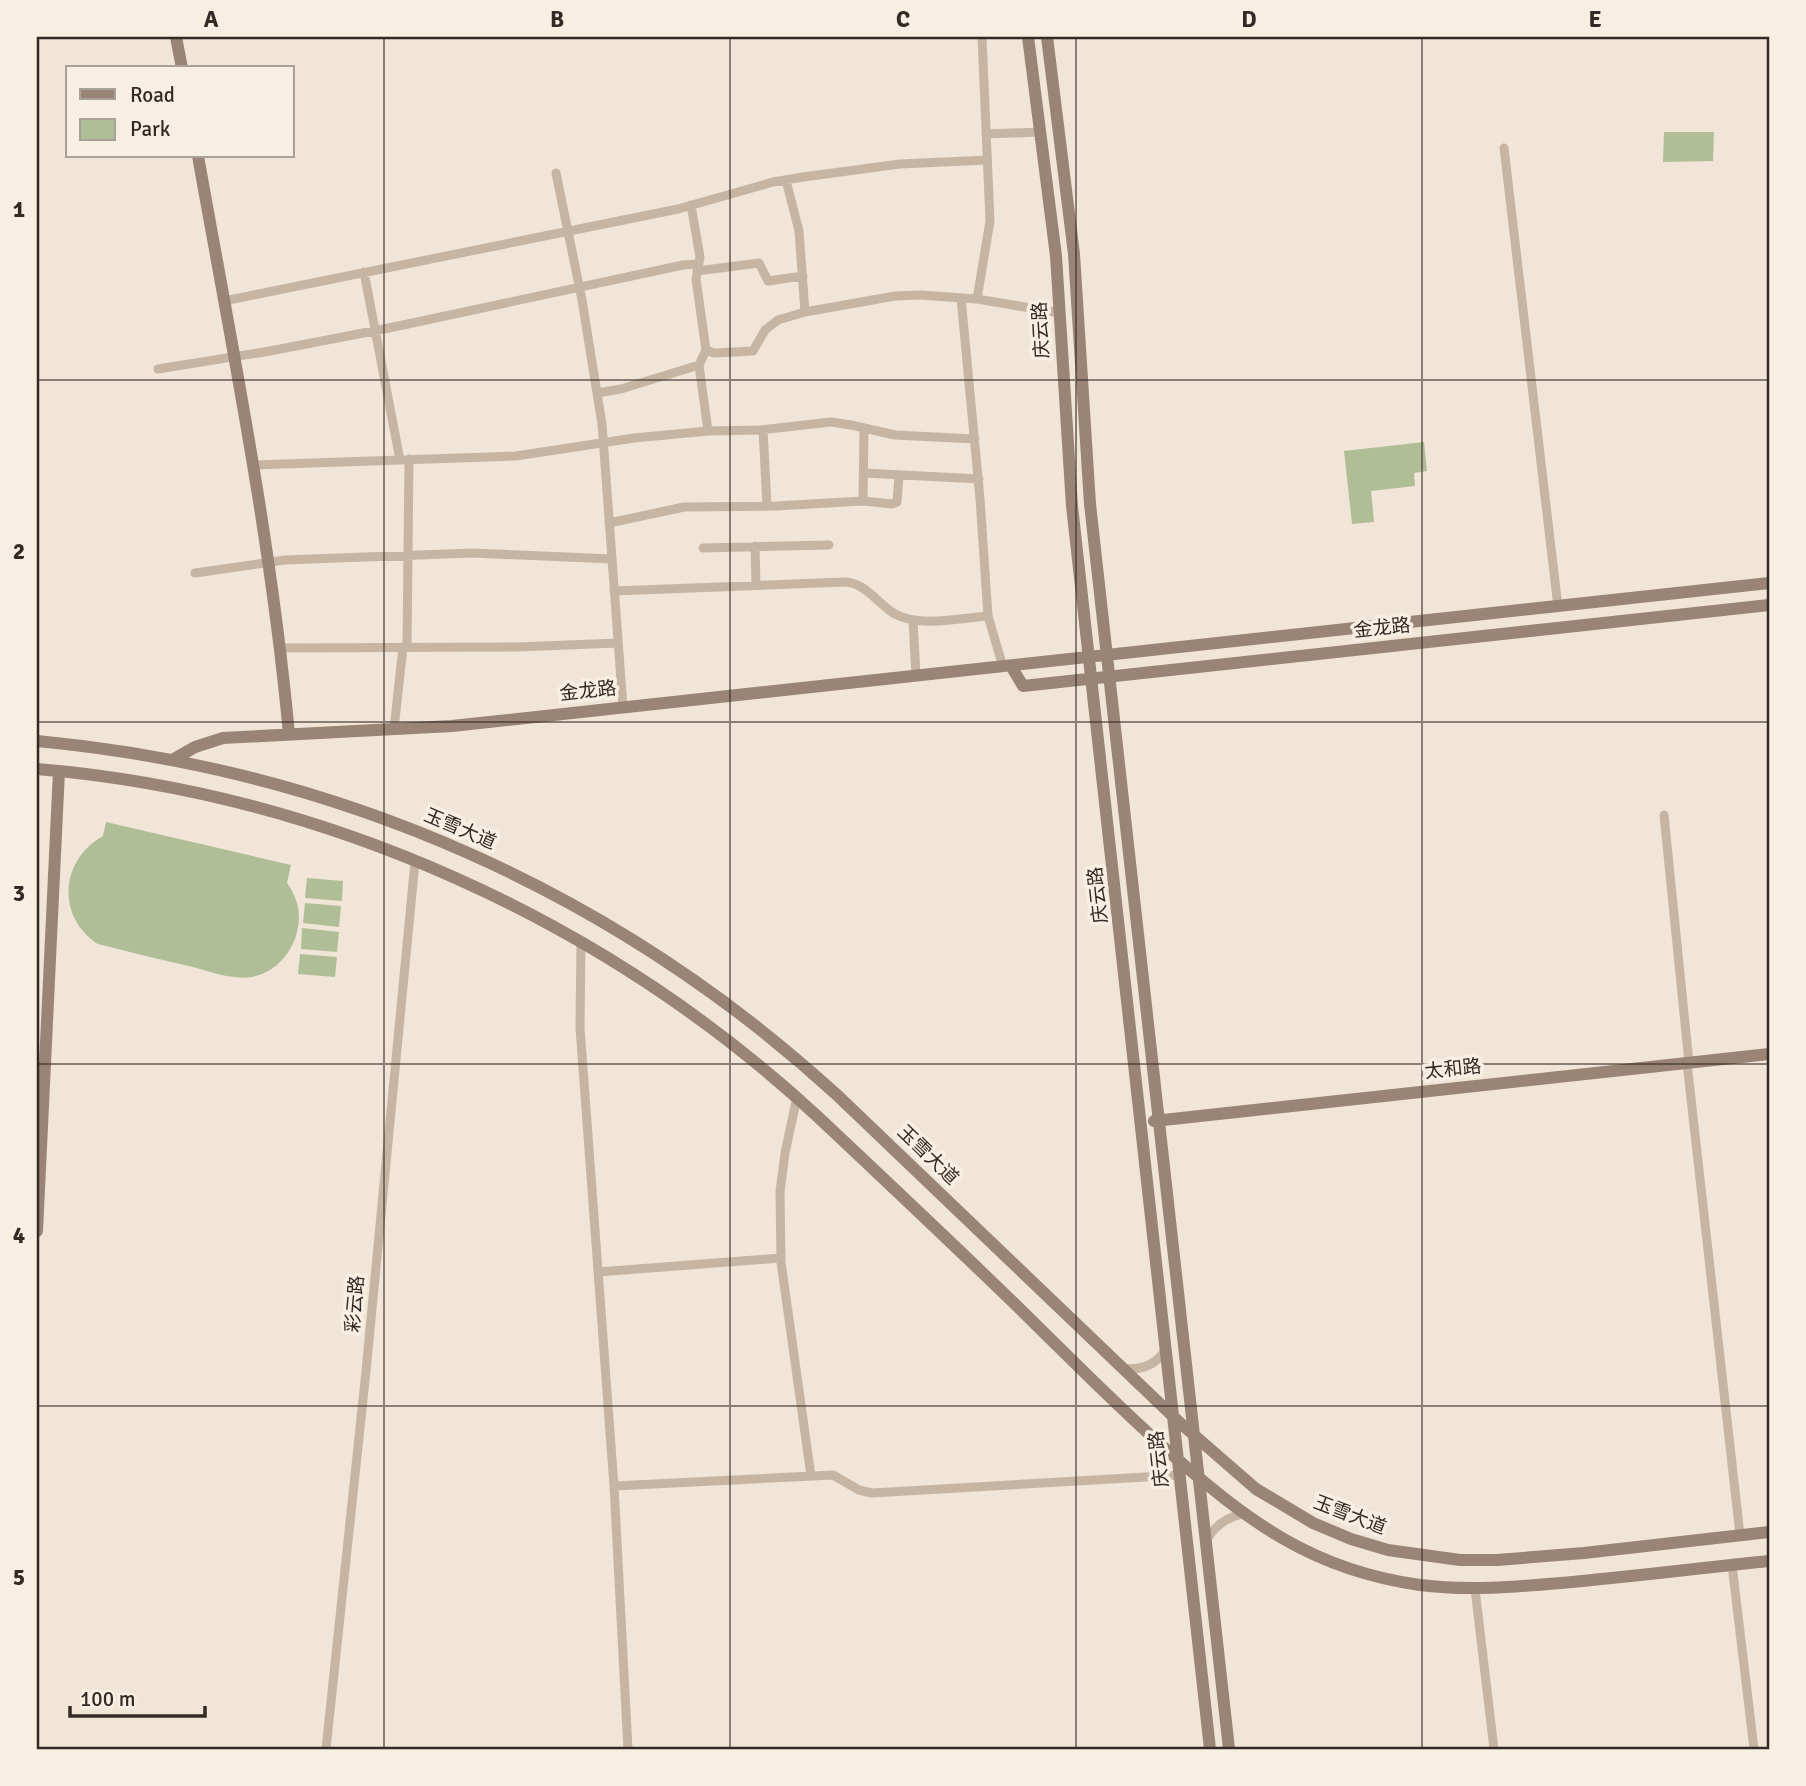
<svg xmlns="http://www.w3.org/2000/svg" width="1806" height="1786" font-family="Signika,'Noto Sans SC',sans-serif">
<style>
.green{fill:#b0be98}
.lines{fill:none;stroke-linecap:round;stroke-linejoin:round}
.street{stroke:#c7b5a4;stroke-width:9}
.secondary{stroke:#9a8476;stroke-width:12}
.grid{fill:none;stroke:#332a25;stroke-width:2;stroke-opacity:0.55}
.labels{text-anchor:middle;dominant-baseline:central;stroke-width:7;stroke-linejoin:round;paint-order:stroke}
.street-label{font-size:19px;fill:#332a25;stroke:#f8efe3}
.neatline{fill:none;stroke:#332a25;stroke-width:2.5}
.grid-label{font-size:23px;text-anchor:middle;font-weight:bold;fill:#332a25}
</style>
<rect width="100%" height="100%" fill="#f0e5d7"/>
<path class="green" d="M 1664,132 L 1714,132 L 1713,161 L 1663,162 Z
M 1424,442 L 1427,471 L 1414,473 L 1415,486 L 1371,491 L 1374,522 L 1352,524 L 1344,451 Z
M 106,822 L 291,865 L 287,883 C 300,901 302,919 295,939 C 287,959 272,973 252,977 C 232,980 212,972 193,967 C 161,960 130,952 98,944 C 56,917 60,860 103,836 Z
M 307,878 L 343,881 L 342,901 L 305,898 Z
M 305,903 L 341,906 L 339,927 L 303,923 Z
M 302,928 L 339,932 L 337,952 L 301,949 Z
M 300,954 L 337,957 L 335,977 L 298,974 Z"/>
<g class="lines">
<path class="street" d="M 986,134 L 1041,132
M 1504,148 L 1558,607
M 556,173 L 582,300 L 602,424 L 623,707
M 786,180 L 799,231 L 805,312
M 691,205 L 700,257 L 696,279 L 706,350 L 699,365 L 708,431
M 697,271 L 759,263 L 768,281 L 803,276
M 364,272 L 400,460
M 961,298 L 980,499 L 988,616 L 1003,667
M 977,299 L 990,221 L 982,37
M 224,301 L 678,209 L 773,182 L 803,177 L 900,164 L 987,160
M 706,350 L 714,353 L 753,351 L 765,330 L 778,320 L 805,312 L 895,296 L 920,295 L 977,299 L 1060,313
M 158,369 L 270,351 L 389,328 L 683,265 L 699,264
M 597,393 L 621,389 L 699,365
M 763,430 L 767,506
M 252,465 L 516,456 L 634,438 L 708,431 L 759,430 L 831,422 L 851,425 L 895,435 L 975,439
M 864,473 L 979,479
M 863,501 L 892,504 L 897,502 L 899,475
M 609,523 L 684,507 L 776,506 L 863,501 L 864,428
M 755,546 L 756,585
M 703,548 L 829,545
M 195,573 L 285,560 L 472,553 L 612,559
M 614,591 L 845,582 C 866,583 878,604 895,614 C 922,628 959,618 988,616
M 913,620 L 916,676
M 407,647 L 409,459
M 281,648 L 517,647 L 618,643
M 394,729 L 403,647
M 1664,815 L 1689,1063
M 581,942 L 580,1028 L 614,1486 L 628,1749
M 1687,1063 L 1740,1535
M 797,1097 L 785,1153 L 780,1192 L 781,1262 L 811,1476
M 598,1272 L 781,1258
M 1123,1368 C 1142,1371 1156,1365 1166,1349
M 614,1486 L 833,1475 L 859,1490 L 872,1493 L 1180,1475
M 1207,1540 C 1215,1525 1227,1517 1243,1514
M 1732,1565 L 1754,1749
M 1475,1589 L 1494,1749
M 326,1749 L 366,1371 L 415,862"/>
<path class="secondary" d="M 176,37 L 182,68
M 1028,37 L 1056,256 L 1072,506 L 1210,1749
M 1047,37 L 1074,254 L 1090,504 L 1229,1749
M 198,156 C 232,347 271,539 289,734
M 1011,666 L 1023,686 L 1769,605
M 37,741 C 337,769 614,891 837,1095 L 1179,1422 L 1256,1489 L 1313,1523 L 1351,1539 L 1388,1550 L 1460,1560 L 1497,1560 L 1584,1553 L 1769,1532
M 174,759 L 195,747 L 223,738 L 452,726 L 1769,583
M 37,769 C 325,793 605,920 817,1116 C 884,1179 952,1243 1018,1307 C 1068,1356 1117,1406 1169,1452 C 1249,1522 1312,1570 1420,1585 C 1467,1591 1514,1587 1561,1583 C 1631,1577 1700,1568 1769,1561
M 1154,1121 L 1769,1054
M 37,1231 L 59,771"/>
</g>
<path class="grid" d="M 384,37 L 384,1749M 730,37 L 730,1749M 1076,37 L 1076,1749M 1422,37 L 1422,1749M 37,380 L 1769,380M 37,722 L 1769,722M 37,1064 L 1769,1064M 37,1406 L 1769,1406"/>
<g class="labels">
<g class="street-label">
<text transform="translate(1041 330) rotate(-93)">庆云路</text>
<text transform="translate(1382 628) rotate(-6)">金龙路</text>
<text transform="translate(588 691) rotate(-6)">金龙路</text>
<text transform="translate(460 829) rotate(23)">玉雪大道</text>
<text transform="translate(1098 895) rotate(-96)">庆云路</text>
<text transform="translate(1453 1069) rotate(-6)">太和路</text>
<text transform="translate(928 1155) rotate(44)">玉雪大道</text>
<text transform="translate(355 1304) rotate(-85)">彩云路</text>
<text transform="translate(1159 1459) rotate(-96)">庆云路</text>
<text transform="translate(1350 1515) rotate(21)">玉雪大道</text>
</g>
</g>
<rect width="1806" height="1786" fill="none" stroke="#f8efe3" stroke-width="77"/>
<rect x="66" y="66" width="228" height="91" fill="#f8efe3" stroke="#a9a097" stroke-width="2"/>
<rect x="80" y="89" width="35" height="10" fill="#9a8476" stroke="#a9a097" stroke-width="2"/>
<text x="130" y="102" font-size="21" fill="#332a25">Road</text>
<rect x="80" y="119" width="35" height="21" fill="#b0be98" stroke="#a9a097" stroke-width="2"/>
<text x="130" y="136" font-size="21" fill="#332a25">Park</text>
<path d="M70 1706v10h135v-10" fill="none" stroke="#332a25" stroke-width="3.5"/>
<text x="80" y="1706" font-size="21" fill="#332a25" stroke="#f8efe3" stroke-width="5" paint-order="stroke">100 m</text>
<rect x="38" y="38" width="1730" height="1710" class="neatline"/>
<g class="grid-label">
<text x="211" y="27">A</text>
<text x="557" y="27">B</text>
<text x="903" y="27">C</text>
<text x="1249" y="27">D</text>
<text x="1595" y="27">E</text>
<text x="19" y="217">1</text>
<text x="19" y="559">2</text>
<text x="19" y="901">3</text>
<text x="19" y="1243">4</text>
<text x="19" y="1585">5</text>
</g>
</svg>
